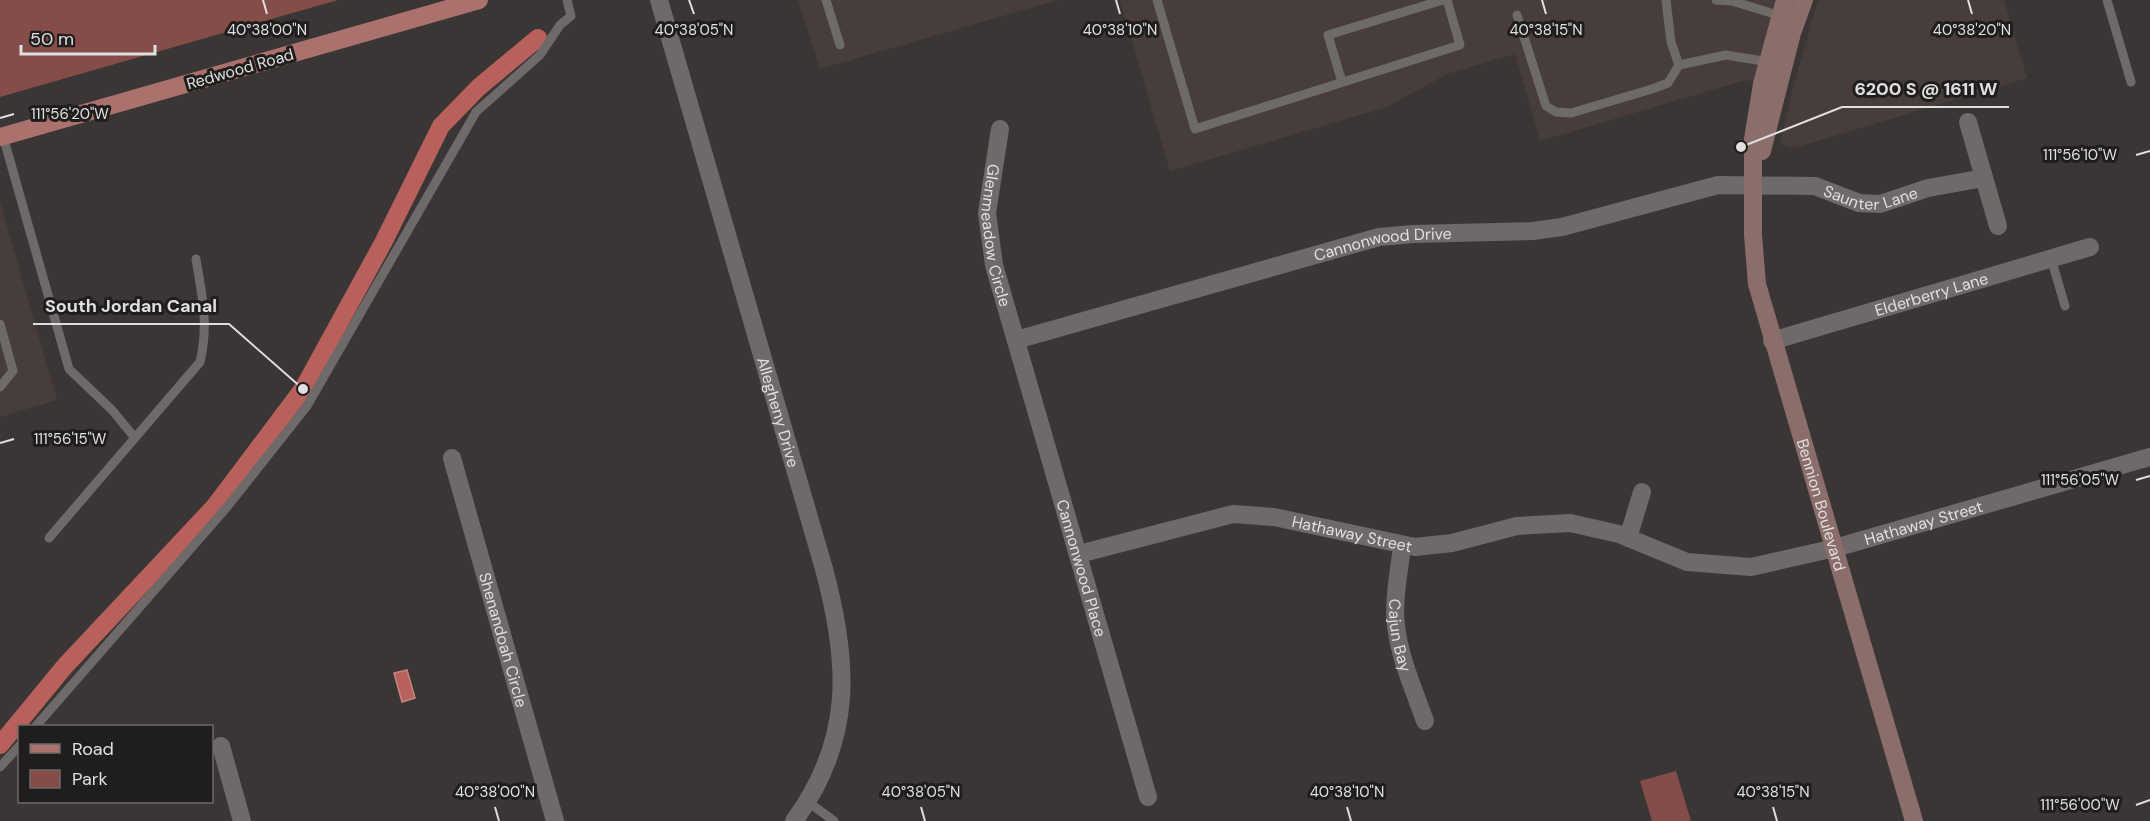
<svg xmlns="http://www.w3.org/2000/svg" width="2150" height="821" font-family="'DM Sans',sans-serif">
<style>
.built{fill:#473d3c}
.green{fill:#854d4a}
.water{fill:#b8605c;stroke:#c48683;stroke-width:1.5}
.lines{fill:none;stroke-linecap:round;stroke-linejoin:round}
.canal{stroke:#b8605c;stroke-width:18}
.lane{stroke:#6d6a69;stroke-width:9}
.street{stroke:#6d6a69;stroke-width:18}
.secondary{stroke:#8b6d6b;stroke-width:18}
.primary{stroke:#aa716d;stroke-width:18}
.ticks{fill:none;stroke:#e0dede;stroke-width:2}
.labels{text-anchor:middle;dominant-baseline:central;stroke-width:6;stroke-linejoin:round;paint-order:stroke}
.street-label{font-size:16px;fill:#e0dede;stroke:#1f1e1d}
.ticks-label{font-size:15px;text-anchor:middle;fill:#e0dede;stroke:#1f1e1d;stroke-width:6;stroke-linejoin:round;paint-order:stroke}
.leader{fill:none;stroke:#e0dede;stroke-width:2}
.callout-dot{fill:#e0dede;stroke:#1f1e1d;stroke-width:2}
.callout-label{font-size:18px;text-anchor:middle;font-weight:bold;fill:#e0dede;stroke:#1f1e1d;stroke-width:6;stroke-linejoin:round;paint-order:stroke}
</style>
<rect width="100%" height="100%" fill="#393635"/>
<path class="built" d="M 798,0 L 1058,0 L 820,69 Z
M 1120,0 L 1776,0 L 1754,82 L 1746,80 L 1540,141 L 1515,54 L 1447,74 L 1387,107 L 1170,171 Z
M 1818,0 L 2004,0 L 2027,78 L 1794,148 L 1780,144 L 1793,88 Z
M 0,202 L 57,400 L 0,417 Z"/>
<path class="green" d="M 0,0 L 338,0 L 0,97 Z
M 1676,771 L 1691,821 L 1652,821 L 1640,781 Z"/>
<path class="water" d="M 407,670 L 415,698 L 402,702 L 394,673 Z"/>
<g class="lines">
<path class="canal" d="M 0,745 L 65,666 L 215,506 L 303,389 L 383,243 L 441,126 L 479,87 L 538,38"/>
<path class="lane" d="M 826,0 L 840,45
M 1157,0 L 1195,129 L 1460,45 L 1447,0
M 1666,0 L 1671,42 L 1679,65
M 1716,0 L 1732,1 L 1781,16
M 2107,0 L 2131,82
M 1517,15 L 1546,106 L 1556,112 L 1571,113 L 1652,89 L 1668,83 L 1679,65 L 1726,55 L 1769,62
M 1342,82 L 1328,35 L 1443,0
M 3,136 L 69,369 L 112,410 L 135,438
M 2051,258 L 2065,306
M 0,324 L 13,371 L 0,387
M 49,538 L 200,362 C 209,324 202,296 196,259
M 36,726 L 227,507 L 307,406 L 476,112 L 540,55 L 560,25 L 571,16 L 567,0
M 0,767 L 20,745
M 808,802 L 834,821"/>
<g class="street">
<path id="s1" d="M 659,0 L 824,569 C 849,662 854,739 794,821"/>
<path d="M 1968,122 L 1998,226"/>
<path id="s2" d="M 1000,129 L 987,213 L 994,265 L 1148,797"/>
<path id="s3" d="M 1016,340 L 1379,237 L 1413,234 L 1533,231 L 1562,227 L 1718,185 L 1815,186 L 1859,203 L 1880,204 L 1928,188 L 1984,178"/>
<path id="s4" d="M 1772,341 L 2090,247"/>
<path id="s5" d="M 452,458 L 555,821"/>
<path d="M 1628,538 L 1642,492"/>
<path id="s6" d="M 1402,546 C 1399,573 1393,600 1396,626 C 1400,659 1414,690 1425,721"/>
<path id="s7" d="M 1079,554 L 1233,514 L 1274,517 L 1415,547 L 1452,543 L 1517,526 L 1570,523 L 1619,534 L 1687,562 L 1751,567 L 1835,548 L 2150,457"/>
<path d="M 221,746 L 242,821"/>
</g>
<g class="secondary">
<path id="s8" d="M 1785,0 L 1762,84 L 1753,139 L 1753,235 L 1757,284 L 1914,821"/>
<path d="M 1762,151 L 1792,33 L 1804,0"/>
</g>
<path class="primary" d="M 0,137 L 479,0"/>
</g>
<path class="ticks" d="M 263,0 L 267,14M 689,0 L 694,14M 1116,0 L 1120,14M 1542,0 L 1546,14M 1968,0 L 1972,14M 0,118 L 14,114M 2136,155 L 2150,151M 0,443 L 14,439M 2136,480 L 2150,476M 2136,805 L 2150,800M 495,807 L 499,821M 921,807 L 925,821M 1347,807 L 1351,821M 1773,807 L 1777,821"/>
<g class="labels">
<g class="street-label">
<text transform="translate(240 69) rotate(-16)">Redwood Road</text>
<text stroke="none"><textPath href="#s3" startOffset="878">Saunter Lane</textPath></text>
<text stroke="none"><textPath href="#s2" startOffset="108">Glenmeadow Circle</textPath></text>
<text stroke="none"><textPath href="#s3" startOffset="380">Cannonwood Drive</textPath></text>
<text stroke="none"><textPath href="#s4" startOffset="166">Elderberry Lane</textPath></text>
<text stroke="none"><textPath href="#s1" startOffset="429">Allegheny Drive</textPath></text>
<text stroke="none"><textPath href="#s8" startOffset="518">Bennion Boulevard</textPath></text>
<text stroke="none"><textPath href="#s7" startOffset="868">Hathaway Street</textPath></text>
<text stroke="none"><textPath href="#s7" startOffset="280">Hathaway Street</textPath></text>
<text stroke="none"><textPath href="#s2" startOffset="453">Cannonwood Place</textPath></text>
<text stroke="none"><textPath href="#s6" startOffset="90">Cajun Bay</textPath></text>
<text stroke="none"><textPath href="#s5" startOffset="189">Shenandoah Circle</textPath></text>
</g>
</g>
<g class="ticks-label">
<text x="267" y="35">40°38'00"N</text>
<text x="694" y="35">40°38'05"N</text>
<text x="1120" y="35">40°38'10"N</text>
<text x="1546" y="35">40°38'15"N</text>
<text x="1972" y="35">40°38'20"N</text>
<text x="70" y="119">111°56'20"W</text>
<text x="2080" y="160">111°56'10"W</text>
<text x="70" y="444">111°56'15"W</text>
<text x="2080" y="485">111°56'05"W</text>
<text x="495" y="797">40°38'00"N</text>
<text x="921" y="797">40°38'05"N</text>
<text x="1347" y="797">40°38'10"N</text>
<text x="1773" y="797">40°38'15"N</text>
<text x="2080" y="810">111°56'00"W</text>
</g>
<path class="leader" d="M1741 147L1842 107H2009M303 389L229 324H33"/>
<g class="callout-dot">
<circle cx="1741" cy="147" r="6"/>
<circle cx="303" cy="389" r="6"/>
</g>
<g class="callout-label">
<text x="1926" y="95">6200 S @ 1611 W</text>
<text x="131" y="312">South Jordan Canal</text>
</g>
<rect x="18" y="725" width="195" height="78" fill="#1f1e1d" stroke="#6c6b6a" stroke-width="1.5"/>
<rect x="30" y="744" width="30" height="9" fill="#aa716d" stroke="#6c6b6a" stroke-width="1.5"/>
<text x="72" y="755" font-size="18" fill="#e0dede">Road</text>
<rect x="30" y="770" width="30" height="18" fill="#854d4a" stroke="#6c6b6a" stroke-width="1.5"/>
<text x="72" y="785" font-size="18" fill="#e0dede">Park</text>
<path d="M21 45v9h134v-9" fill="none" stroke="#e0dede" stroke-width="3"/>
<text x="30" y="45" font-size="18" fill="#e0dede" stroke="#1f1e1d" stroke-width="4.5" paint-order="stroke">50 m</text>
</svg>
